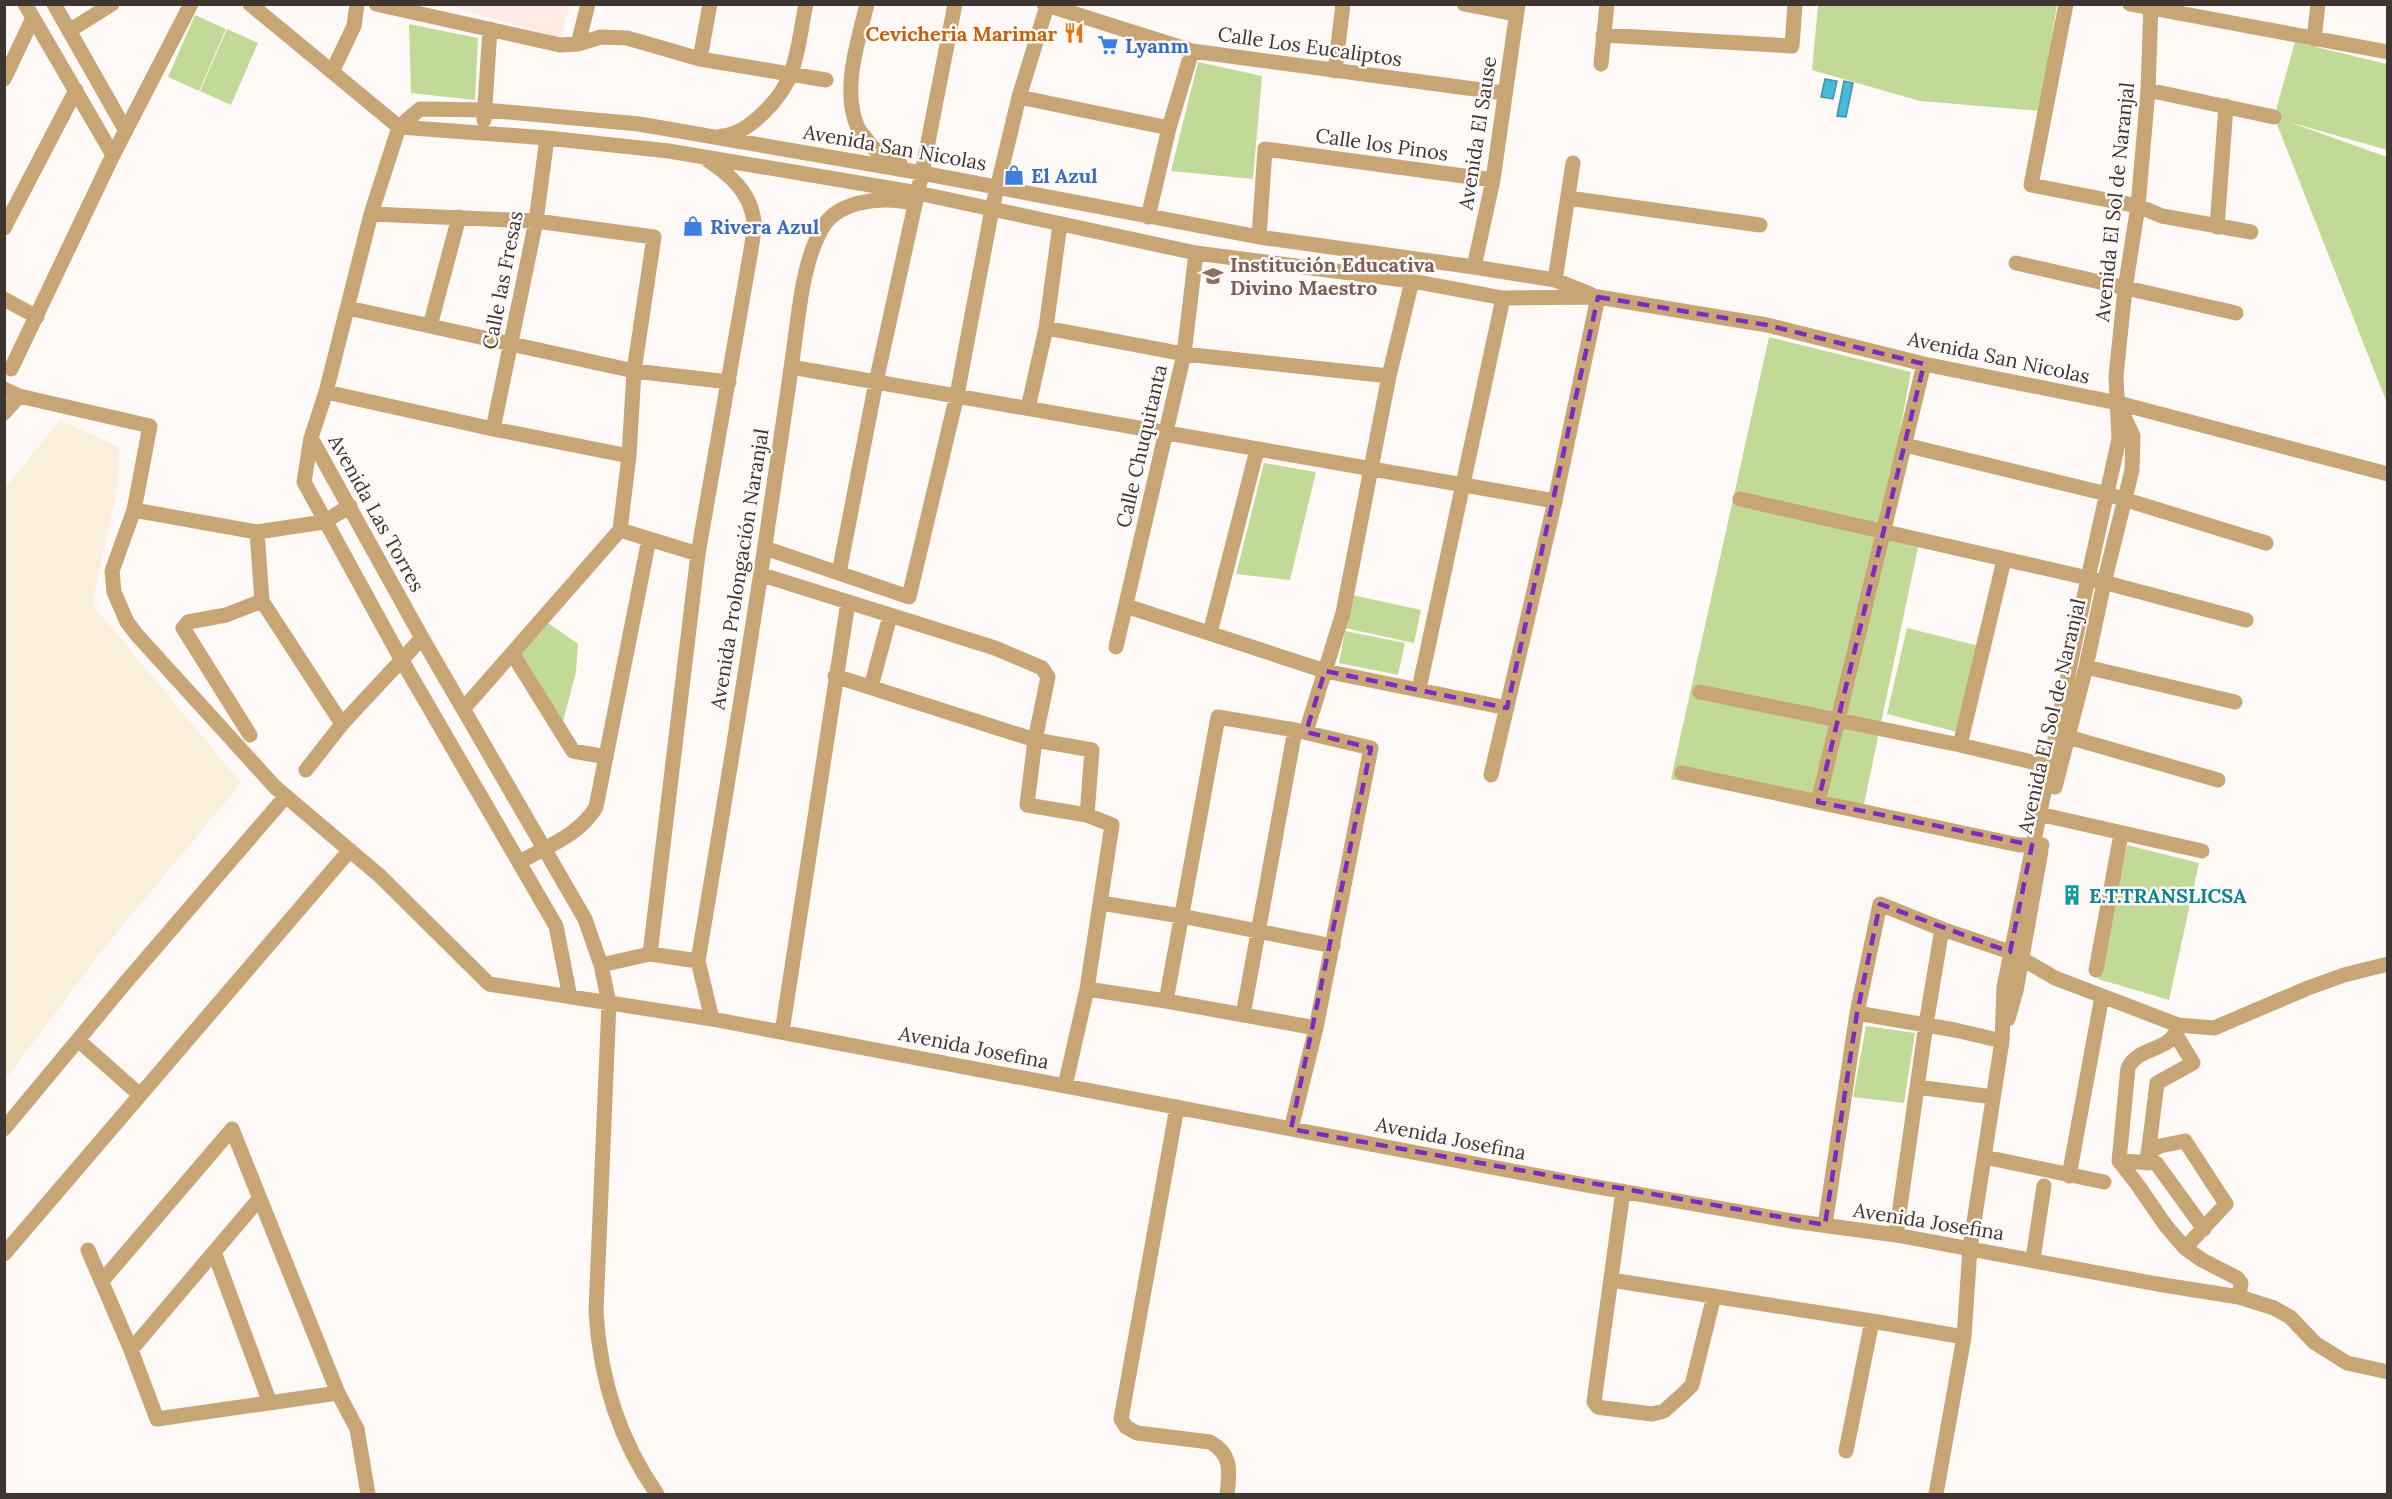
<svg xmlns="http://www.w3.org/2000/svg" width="2392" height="1499" font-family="Lora,serif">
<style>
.built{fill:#feebe3}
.industrial{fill:#faefda}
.green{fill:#c2da98}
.water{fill:#46bad6;stroke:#4492a4;stroke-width:1.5}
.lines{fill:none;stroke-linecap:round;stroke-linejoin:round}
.minor{stroke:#c8a575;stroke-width:15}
.marked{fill:none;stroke:#7b2cbf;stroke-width:4.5;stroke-dasharray:12 8;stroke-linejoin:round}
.labels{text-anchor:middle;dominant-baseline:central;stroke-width:5;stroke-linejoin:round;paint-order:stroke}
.food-label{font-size:20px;font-weight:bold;fill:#c56008;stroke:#fef9f7;text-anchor:end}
.shop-label{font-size:20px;font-weight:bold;fill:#366cbe;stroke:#fef9f7;text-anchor:start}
.street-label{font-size:20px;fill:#3e3531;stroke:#fef9f7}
.education-label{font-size:20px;font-weight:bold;fill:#785e54;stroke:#fef9f7;text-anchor:start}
.culture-label{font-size:20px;font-weight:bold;fill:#0d838f;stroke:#fef9f7;text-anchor:start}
</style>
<rect width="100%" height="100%" fill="#fef9f7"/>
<path class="built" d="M 446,5 L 570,5 L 561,38 Z"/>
<path class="industrial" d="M 60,420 L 119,447 L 118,484 L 92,604 L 241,783 L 104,948 L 5,1080 L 5,488 Z"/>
<path class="green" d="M 1818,5 L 2057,5 L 2040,111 L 1920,101 L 1812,70 Z
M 195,15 L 226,29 L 199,91 L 168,77 Z
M 409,24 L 478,38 L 475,100 L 411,93 Z
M 227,29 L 258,43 L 231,105 L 200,91 Z
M 2295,42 L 2387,64 L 2387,150 L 2289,122 L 2387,157 L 2387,403 L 2274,117 Z
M 1198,62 L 1262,76 L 1253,179 L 1171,171 Z
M 1769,337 L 1911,372 L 1881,532 L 1919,543 L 1861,818 L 1671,779 Z
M 1264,463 L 1316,472 L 1290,580 L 1236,574 Z
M 1352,595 L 1421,610 L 1414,643 L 1345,628 Z
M 548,623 L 578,644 L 576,672 L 561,729 L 517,655 Z
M 1907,628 L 1979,646 L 1957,732 L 1887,714 Z
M 1345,631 L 1405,643 L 1398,675 L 1339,663 Z
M 2127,845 L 2199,863 L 2169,1000 L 2098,979 Z
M 1866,1026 L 1915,1033 L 1904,1103 L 1853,1097 Z"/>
<path class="water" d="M 1825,79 L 1837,81 L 1833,99 L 1821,97 Z
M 1844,81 L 1853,83 L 1846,117 L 1837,116 Z"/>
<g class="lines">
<path class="minor" d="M 25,4 L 113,155
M 54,4 L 126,131
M 250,4 L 399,127 L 547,138 L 669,151 L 918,193 L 1196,253 L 1412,281 L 1503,298 L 1598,297 L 1767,325 L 1924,364 L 2118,403 L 2388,474
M 376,4 L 560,45 L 578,44 L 601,37 L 627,38 L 700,59 L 826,80
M 867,4 C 858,42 841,91 858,128 C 861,133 866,138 869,143 C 877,153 888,160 900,163
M 1044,4 L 1192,51 L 1504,93
M 1464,4 L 1515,14
M 2066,4 L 2031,185 L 2138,206 L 2162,216 L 2251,232
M 2130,4 L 2388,52
M 69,31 L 112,4
M 1603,35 L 1792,46 L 1795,4
M 2314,39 L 2318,4
M 578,44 L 588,4
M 700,59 L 710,4
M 1601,64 L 1607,4
M 1335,71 L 1343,4
M 332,72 L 354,26 L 357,4
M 4,79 L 33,18
M 2148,90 L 2274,117
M 1019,97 L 1169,128
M 484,120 L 490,29
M 399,127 L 420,109 L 485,110 L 639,124 L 922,173 L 1259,237 L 1474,267 L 1555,280 L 1590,294
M 399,127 L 371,214 L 326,392 L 311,438 L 304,482 L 401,659 L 556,926 L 570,997
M 722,136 C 749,134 782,98 791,73 C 799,52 801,27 806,4
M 1568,198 L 1760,225
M 371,214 L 536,221 L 654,237 L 634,371 L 629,456 L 620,530 L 698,554
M 1148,217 L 1169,128 L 1192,51
M 2217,227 L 2226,106
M 4,228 L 76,90
M 1259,237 L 1265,149 L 1493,180
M 2016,263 L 2236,313
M 1474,267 L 1493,180 L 1518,4
M 1555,280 L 1573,163
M 4,299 L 37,317
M 348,308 L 634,371 L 729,382
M 430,326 L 459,217
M 1046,328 L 1184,354 L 1389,376
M 791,367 L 1555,501
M 11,369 L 113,155 L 191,4
M 4,389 L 19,396 L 150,426 L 134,510 L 112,571 L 114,592 L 127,622 L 137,635 L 275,787 L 380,876 L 489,984 L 712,1019 L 1586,1185 L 1792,1221 L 1896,1235 L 2157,1284 L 2239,1297 L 2274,1308 L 2290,1317 L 2315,1343 L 2347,1363 L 2388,1372
M 326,392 L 493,429 L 629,456
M 1028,408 L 1046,328 L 1060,224
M 4,413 L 19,396
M 493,429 L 536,221 L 547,138
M 311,438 L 422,638 L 585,919 L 601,965 L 609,1003 L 596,1312 C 600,1378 619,1440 657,1494
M 1905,445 L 2107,494 L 2266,543
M 1740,499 L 2088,578 L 2246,620
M 134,510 L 257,532 L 324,522 L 350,506
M 257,532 L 262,601 L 342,724
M 765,548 L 909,597 L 957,395 L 992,209 L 1019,97 L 1047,6
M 839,573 L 876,382 L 922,173 L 955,4
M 762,575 L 995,648 L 1042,668 L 1048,677 L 1035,740 L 1092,750 L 1087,815
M 1126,606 L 1325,671 L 1507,708
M 1210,633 L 1257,450
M 1116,647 L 1184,354 L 1196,253
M 512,653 L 573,751 L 606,757
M 2086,667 L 2235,702
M 835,676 L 1035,740 L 1027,805 L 1087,815 L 1112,825 L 1087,989 L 1065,1086
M 871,687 L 890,616
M 1419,689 L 1503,298
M 1700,692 L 1960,745 L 2058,768
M 464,708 L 620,530
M 1306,732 L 1343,613 L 1389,376 L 1412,281
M 250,735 L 183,628 L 188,622 L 226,615 L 262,601
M 2068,737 L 2218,780
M 1960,745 L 2004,560
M 306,770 L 342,724 L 422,638
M 1682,773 L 2019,845 L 2042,845
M 1491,775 L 1555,501 L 1598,297
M 2055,787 L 2086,667 L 2104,583 L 2132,470 L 2133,436 L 2119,406
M 1818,802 L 1924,364
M 2039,814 L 2202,851
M 520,862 C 546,847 581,834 596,807 L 649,539
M 1101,903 L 1181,916 L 1333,946
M 650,954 L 698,554 L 751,250 C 752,241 755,230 754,222 C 751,192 729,174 706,159
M 601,965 L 650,954 L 698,961
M 2096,970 L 2121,834
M 1087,989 L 1166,1001 L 1316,1028
M 1166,1001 L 1218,717 L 1295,730 L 1371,748 L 1316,1028 L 1291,1129
M 1857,1013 L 1955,1030 L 2002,1041
M 1243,1015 L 1295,730
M 712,1019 L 698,961 C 725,800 752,639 775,477 C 782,433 788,390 794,347 C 799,311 803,264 820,232 C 835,200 879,197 909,202
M 2008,1019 L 2016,991 L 2041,851
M 2178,1025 C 2173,1053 2140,1044 2128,1068 L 2119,1161 L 2137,1184 L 2166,1226 L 2185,1248 L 2202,1260 L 2237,1278 L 2241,1283 L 2239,1297
M 782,1032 L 848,602
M 78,1040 L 140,1095
M 1917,1087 L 1993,1097
M 1177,1107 L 1121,1419 L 1126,1427 L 1137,1433 L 1210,1442 C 1232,1454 1230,1472 1227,1494
M 4,1129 L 126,982 L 286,796
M 2148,1152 L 2160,1146 L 2185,1141 L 2226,1204 L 2185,1248
M 1985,1157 L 2104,1182
M 2119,1161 L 2156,1163 L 2204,1229
M 2147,1163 L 2157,1083 L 2193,1063 L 2176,1035
M 2069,1176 L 2102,996
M 1623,1191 L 1594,1402 L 1598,1407 L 1604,1408 L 1652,1414 L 1664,1411 L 1683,1394 L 1692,1385 L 1714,1296
M 1825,1225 L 1857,1013 L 1880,904 L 1942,929 L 2010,952 L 2055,978 L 2178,1025 L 2214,1028 L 2308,988 L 2344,975 L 2388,964
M 1896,1235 L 1926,1024 L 1942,929
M 88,1250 L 131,1350 L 157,1419 L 338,1393
M 214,1252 L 270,1403
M 4,1254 L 350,850
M 2033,1259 L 2044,1186
M 1611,1280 L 1872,1321 L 1964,1337
M 102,1281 L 232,1129 L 338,1393 L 357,1429 L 368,1494
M 131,1350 L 259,1199
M 1846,1451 L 1872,1321
M 1936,1494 L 1964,1337 L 1970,1248 L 2002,1041 L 2004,987 L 2088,578 L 2119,439 L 2116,376 L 2125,289 L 2138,206 L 2148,90 L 2151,4"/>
</g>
<path class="marked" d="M 1598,297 L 1767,325 L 1924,364 L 1818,802 L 2032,845 L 2010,952 L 1880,904 L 1857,1013 L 1825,1225 L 1291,1129 L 1371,748 L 1306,732 L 1325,671 L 1507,708 Z"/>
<defs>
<g id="restaurant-bare" transform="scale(1.62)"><path d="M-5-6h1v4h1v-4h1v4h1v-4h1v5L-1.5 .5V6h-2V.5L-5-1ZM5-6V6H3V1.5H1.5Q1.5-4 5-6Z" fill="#e8710a" stroke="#fef9f7" stroke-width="2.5" paint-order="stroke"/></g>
<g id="supermarket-bare" transform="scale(1.62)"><path d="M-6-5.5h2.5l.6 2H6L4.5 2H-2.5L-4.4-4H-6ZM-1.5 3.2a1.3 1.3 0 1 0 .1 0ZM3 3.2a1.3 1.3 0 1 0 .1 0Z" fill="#3f7fe0" stroke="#fef9f7" stroke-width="2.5" paint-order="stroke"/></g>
<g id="shop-bare" transform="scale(1.62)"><path d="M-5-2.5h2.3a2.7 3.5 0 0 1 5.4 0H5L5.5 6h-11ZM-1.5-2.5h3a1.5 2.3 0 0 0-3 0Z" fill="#3f7fe0" stroke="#fef9f7" stroke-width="2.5" paint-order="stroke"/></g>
<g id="school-bare" transform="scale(1.62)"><path d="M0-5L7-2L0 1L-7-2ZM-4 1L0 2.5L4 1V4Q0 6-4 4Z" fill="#8d6e63" stroke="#fef9f7" stroke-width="2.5" paint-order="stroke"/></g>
<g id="building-bare" transform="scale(1.62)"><path d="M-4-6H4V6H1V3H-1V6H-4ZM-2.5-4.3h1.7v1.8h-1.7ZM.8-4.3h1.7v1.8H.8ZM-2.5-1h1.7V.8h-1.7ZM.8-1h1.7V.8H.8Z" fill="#0f9aa8" stroke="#fef9f7" stroke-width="2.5" paint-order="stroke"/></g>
</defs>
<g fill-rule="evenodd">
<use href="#restaurant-bare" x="1074" y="33"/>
<use href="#supermarket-bare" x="1108" y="45"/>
<use href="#shop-bare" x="1014" y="175"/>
<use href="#shop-bare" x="693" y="226"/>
<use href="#school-bare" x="1213" y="276"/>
<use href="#building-bare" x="2072" y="895"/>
</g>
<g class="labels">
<g class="food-label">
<text x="1057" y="33">Cevicheria Marimar</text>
</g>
<g class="shop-label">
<text x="1125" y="45">Lyanm</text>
<text x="1031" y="175">El Azul</text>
<text x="710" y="226">Rivera Azul</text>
</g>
<g class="street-label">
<text transform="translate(1310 46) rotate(8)">Calle Los Eucaliptos</text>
<text transform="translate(1477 133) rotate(-81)">Avenida El Sause</text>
<text transform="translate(1382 144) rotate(8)">Calle los Pinos</text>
<text transform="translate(895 147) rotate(10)">Avenida San Nicolas</text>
<text transform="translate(2114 202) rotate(-84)">Avenida El Sol de Naranjal</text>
<text transform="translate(502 280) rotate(-79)">Calle las Fresas</text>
<text transform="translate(1999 357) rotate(12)">Avenida San Nicolas</text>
<text transform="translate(1141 446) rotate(-77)">Calle Chuquitanta</text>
<text transform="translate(377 513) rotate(61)">Avenida Las Torres</text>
<text transform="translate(739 569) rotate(-81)">Avenida Prolongación Naranjal</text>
<text transform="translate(2051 716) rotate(-77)">Avenida El Sol de Naranjal</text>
<text transform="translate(974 1047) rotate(11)">Avenida Josefina</text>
<text transform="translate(1451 1138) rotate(11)">Avenida Josefina</text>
<text transform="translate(1929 1221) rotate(9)">Avenida Josefina</text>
</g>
<g class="education-label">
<text x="1230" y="264">Institución Educativa<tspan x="1230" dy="23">Divino Maestro</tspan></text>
</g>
<g class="culture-label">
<text x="2089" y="895">E.T.TRANSLICSA</text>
</g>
</g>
<rect width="2392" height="1499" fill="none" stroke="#3e3531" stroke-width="12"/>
</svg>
